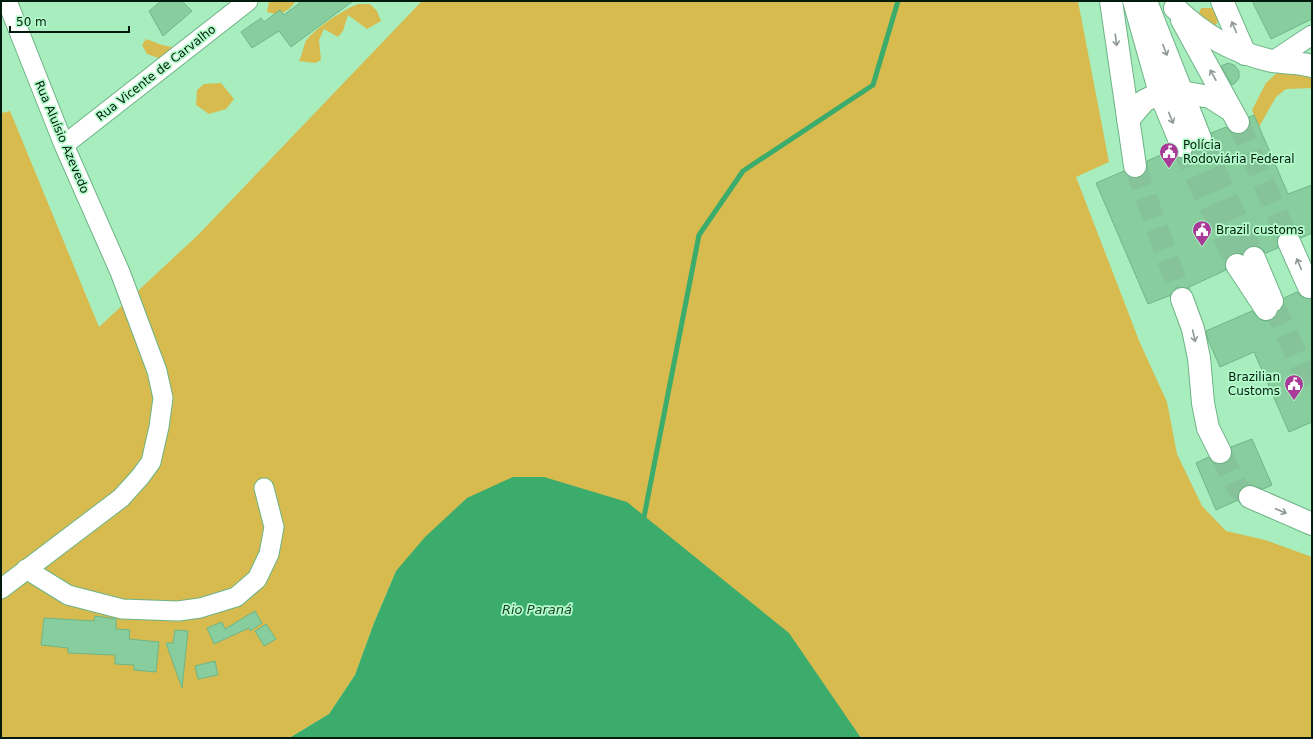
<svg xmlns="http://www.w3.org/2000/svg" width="1313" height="739" font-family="'DejaVu Sans',sans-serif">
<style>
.green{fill:#d8bb4e}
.water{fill:#3bac6c}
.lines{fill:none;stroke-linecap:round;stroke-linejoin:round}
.stream{stroke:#3bac6c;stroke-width:5}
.building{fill:#87cd9e;stroke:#70b588}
.highway-tunnel{stroke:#86c39a;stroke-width:22;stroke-dasharray:22 11;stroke-linecap:butt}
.street-casing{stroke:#6eb386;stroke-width:21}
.primary-casing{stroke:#6eb386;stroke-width:24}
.highway-casing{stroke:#6eb386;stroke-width:24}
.street{stroke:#fff;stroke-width:19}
.primary{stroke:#fff;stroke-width:22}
.highway{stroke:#fff;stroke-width:22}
.oneway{stroke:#8d9992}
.labels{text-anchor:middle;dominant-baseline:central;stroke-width:3.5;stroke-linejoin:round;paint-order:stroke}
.street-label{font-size:12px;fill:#011c0c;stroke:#b4fbcb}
.poi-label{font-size:12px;fill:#011c0c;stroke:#b4fbcb;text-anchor:start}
.water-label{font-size:13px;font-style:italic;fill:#164328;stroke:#b4fbcb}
</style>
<rect width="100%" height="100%" fill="#a7edbe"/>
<path class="green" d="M 269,1 L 296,1 L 289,9 L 279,15 L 267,12 Z
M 422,1 L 1078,1 L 1109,162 L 1076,177 L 1140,343 L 1167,402 L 1177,454 L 1202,506 L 1226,531 L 1265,540 L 1312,557 L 1312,738 L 861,738 L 843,713 L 396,571 L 374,623 L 355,675 L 329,714 L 291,737 L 1,738 L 1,113 L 10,111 L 99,327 L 198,235 Z
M 359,4 L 370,4 L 377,11 L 381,21 L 367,29 L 348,15 L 343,31 L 338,37 L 324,29 L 319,40 L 321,60 L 315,63 L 299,61 C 302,55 303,49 305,43 C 309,32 347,7 359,4 Z
M 1201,8 L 1214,8 L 1218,16 L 1217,24 L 1208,27 L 1197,18 Z
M 146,39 L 162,45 L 177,48 L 161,59 L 147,54 L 142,45 Z
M 1312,71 L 1312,88 L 1286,89 L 1276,97 L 1259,127 L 1252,110 L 1266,83 L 1278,72 Z
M 221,83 L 234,99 L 226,109 L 209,114 L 196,105 L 197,90 L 204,84 Z"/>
<path class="water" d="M 513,477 L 544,477 L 627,502 L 789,633 L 861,738 L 265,738 L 291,737 L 329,714 L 355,675 L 374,623 L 396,571 L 425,537 L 467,498 Z"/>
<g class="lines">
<path class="stream" d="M 643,522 L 699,235 L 743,171 L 873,85 L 898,1"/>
</g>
<path class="building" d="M 161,1 L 182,1 L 192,11 L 163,36 L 149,11 Z
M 302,1 L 353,1 L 291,47 L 279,31 L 252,48 L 241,32 L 261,18 L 264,22 L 280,10 L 284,15 Z
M 1252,1 L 1312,1 L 1312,19 L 1271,39 Z
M 1228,63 L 1234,65 L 1239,71 L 1239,78 L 1235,83 L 1232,85 L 1221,66 Z
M 1254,115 L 1288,194 L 1312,185 L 1312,233 L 1301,238 L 1296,232 L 1291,230 L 1284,230 L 1279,234 L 1277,240 L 1278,248 L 1266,253 L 1261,248 L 1255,246 L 1250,246 L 1243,254 L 1237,253 L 1230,254 L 1226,260 L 1226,270 L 1187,288 L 1177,287 L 1171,295 L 1148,304 L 1096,183 L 1124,171 L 1131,178 L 1136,178 L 1142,176 L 1147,170 L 1147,161 L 1170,151 L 1174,156 L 1180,158 L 1187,157 L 1194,149 L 1204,150 L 1210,146 L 1212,140 L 1211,133 L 1226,127 L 1232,133 L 1237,134 L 1244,133 L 1249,128 L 1250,123 L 1249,117 Z
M 1297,292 L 1302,297 L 1312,299 L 1312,422 L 1289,432 L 1254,352 L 1220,367 L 1208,340 L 1206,331 L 1252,311 L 1261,320 L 1266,321 L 1273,320 L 1282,308 L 1284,298 Z
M 1252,439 L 1272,485 L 1263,489 L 1249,485 L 1243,487 L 1238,492 L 1238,500 L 1216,510 L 1196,463 L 1209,457 L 1213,463 L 1220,464 L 1225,463 L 1231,459 L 1231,447 Z
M 255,611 L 262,623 L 250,631 L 249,628 L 214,644 L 207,628 L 222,622 L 225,629 Z
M 95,616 L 116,619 L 116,629 L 130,630 L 129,639 L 159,642 L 156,672 L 134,670 L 134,665 L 115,664 L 115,655 L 68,653 L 68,648 L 41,645 L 44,618 L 94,621 Z
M 266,624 L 276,639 L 264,646 L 255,631 Z
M 175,630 L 188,631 L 182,688 L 166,643 L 173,643 Z
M 215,661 L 218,675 L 198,679 L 195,666 Z"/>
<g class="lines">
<path class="highway-tunnel" d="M 1238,122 L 1289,242
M 1200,138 L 1254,258
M 1182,146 L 1237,265
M 1135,166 L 1182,299
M 1273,304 L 1312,389
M 1220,452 L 1237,487 L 1250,497"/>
<g class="street-casing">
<path id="street" d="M 1273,61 L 1312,35
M 64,145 L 248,1
M 26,569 L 68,595 L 122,609 L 178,611 L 200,608 L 236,597 L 257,579 L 269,554 L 274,527 L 264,488
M 1,589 L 121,498 L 140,477 L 151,462 L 159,427 L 163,398 L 157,371 L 120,272 L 64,145 L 7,1"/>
</g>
<g class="primary-casing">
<path id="primary" d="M 1222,1 L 1245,54"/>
</g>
<g class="highway-casing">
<path id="highway" d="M 1111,1 L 1135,166
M 1134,1 L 1160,93 L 1182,146
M 1147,4 L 1200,138
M 1175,8 C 1205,36 1232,52 1272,61 C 1285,63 1299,62 1312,66
M 1182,20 L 1238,122
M 1128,120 L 1144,101 L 1160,93 L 1181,92 L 1210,97 L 1232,111
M 1289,242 L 1309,287
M 1254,258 L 1272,301
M 1237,265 L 1266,309
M 1182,299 L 1193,329 L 1199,358 L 1203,403 L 1208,428 L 1220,452
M 1250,497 L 1312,524"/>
</g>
<use href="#street" class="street"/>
<use href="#primary" class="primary"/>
<use href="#highway" class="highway"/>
</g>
<defs><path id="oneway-shaft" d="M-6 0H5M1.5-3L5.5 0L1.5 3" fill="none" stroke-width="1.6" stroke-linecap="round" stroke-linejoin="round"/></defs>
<g class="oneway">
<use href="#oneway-shaft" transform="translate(1234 27) rotate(-113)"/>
<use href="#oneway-shaft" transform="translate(1116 40) rotate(82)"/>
<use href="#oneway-shaft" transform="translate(1165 50) rotate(69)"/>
<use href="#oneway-shaft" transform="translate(1213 75) rotate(-119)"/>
<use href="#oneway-shaft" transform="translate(1171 118) rotate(68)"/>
<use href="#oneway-shaft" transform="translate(1299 264) rotate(-113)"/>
<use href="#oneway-shaft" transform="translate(1194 336) rotate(77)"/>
<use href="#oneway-shaft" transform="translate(1281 511) rotate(23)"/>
</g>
<defs>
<g id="civic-pin" transform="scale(1)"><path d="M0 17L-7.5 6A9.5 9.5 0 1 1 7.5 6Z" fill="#a93a97" stroke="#b4fbcb"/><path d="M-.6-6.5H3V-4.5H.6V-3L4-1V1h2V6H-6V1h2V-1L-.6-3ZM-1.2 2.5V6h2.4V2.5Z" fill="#fff"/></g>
</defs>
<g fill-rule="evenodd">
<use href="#civic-pin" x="1169" y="152"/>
<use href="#civic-pin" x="1202" y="230"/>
<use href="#civic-pin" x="1294" y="384"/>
</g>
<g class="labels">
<g class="street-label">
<text transform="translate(156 73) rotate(-38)">Rua Vicente de Carvalho</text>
<text transform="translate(62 137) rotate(67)">Rua Aluísio Azevedo</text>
</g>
<g class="poi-label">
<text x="1183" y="145">Polícia<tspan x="1183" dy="14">Rodoviária Federal</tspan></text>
<text x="1216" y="230">Brazil customs</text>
<text x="1280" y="377" text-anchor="end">Brazilian<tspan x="1280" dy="14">Customs</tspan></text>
</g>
<g class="water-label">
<text x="537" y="609">Rio Paraná</text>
</g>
</g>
<rect width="1313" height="739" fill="none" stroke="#011c0c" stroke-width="4"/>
<path d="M10 26v6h119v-6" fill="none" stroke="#011c0c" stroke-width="2"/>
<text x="16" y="26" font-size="12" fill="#011c0c" stroke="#b4fbcb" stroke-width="3" paint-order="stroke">50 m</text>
</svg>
